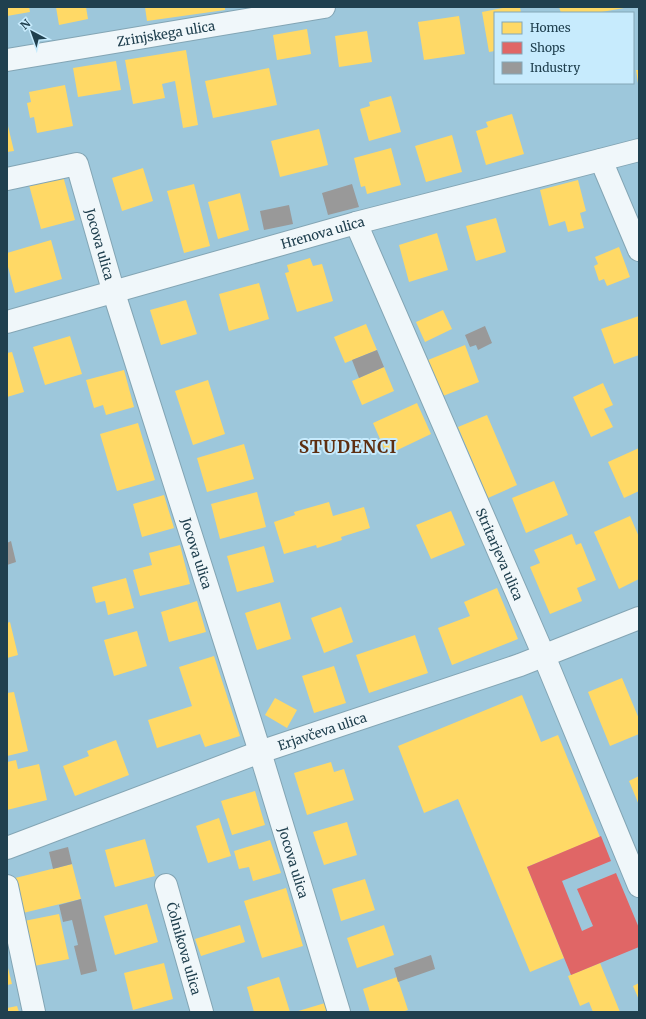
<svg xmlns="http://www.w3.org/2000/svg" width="646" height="1019" font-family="Merriweather,serif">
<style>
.homes{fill:#ffd966}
.shops{fill:#e06666}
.industry{fill:#999}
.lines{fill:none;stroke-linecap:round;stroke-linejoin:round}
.minor-casing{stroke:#83a5b4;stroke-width:24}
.minor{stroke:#f0f7fa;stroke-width:22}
.labels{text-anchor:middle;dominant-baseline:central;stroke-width:4;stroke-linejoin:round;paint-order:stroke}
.street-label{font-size:13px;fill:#20404f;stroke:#c7ebfd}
.district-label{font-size:17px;font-weight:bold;letter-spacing:1px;fill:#5e2f11;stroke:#c7ebfd}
</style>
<rect width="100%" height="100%" fill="#9dc7db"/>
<path class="homes" d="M 7,7 L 29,7 L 30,12 L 7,16 Z
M 56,7 L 86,7 L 88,19 L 59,25 Z
M 145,7 L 225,7 L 225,10 L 147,21 Z
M 508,7 L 520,7 L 521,13 L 495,13 L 495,51 L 489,52 L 482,12 Z
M 559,7 L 624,7 L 624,8 L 596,13 L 561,13 Z
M 459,16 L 465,54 L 424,60 L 418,22 Z
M 307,29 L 311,54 L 277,60 L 273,35 Z
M 367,31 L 372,62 L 339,67 L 335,36 Z
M 186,50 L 198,125 L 183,128 L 175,81 L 162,84 L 165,98 L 133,104 L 125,60 Z
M 116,61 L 121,90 L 78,97 L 73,68 Z
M 269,68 L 277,105 L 213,118 L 205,81 Z
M 636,70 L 639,70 L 639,83 L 638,83 Z
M 65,85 L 73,126 L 37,133 L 34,117 L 30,118 L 27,103 L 31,102 L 29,92 Z
M 391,96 L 401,132 L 369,141 L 360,109 L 370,106 L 369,102 Z
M 512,114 L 524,154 L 486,165 L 476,131 L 488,127 L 486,122 Z
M 7,122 L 14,151 L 7,152 Z
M 319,129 L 328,165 L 280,177 L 271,141 Z
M 452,135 L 462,172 L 426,182 L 415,146 Z
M 391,148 L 401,185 L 367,194 L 365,186 L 361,187 L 354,158 Z
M 143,168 L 153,201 L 122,211 L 112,178 Z
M 63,176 L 75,220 L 41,229 L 29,185 Z
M 578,180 L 586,211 L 580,213 L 584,228 L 568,232 L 565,221 L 549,226 L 540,190 Z
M 194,184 L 210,246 L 184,253 L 167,191 Z
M 240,193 L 249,230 L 218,239 L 208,202 Z
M 496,218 L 506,252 L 476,261 L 466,226 Z
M 437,233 L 448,270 L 409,282 L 399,245 Z
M 51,240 L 62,279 L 15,293 L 7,263 L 7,253 Z
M 619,247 L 630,277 L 607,286 L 604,279 L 599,281 L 594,266 L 598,264 L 595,257 Z
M 310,258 L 313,266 L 322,264 L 333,301 L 297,312 L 285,273 L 289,272 L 287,265 Z
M 259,283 L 269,319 L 229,331 L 219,294 Z
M 186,300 L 197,334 L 161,345 L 150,310 Z
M 443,310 L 452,329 L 425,342 L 416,322 Z
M 639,316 L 639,355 L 614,364 L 601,329 Z
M 366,324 L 377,350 L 345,363 L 334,337 Z
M 70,336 L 82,374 L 45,385 L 33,347 Z
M 465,345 L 479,382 L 443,396 L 428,360 Z
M 12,352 L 24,392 L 7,397 L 7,353 Z
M 384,367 L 394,391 L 362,405 L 352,381 Z
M 124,370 L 134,407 L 106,415 L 103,405 L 94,408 L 86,380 Z
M 208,380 L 225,434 L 193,445 L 175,391 Z
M 603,383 L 613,405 L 604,409 L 613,427 L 591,437 L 573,397 Z
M 417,403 L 431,434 L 387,455 L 373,423 Z
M 487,415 L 517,485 L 488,498 L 458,427 Z
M 138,423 L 155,480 L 117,491 L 100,434 Z
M 244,444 L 254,479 L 207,492 L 197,458 Z
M 639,448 L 639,491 L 624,498 L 608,462 Z
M 554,481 L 568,515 L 526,533 L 512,498 Z
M 257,492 L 266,527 L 220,539 L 211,504 Z
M 164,495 L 174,528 L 142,537 L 133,504 Z
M 329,502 L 333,516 L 364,507 L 370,528 L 341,537 L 342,540 L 317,548 L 316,545 L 284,554 L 274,522 L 295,515 L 294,512 Z
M 451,511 L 465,545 L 431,559 L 416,525 Z
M 630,516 L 639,537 L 639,579 L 619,589 L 594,532 Z
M 572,534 L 576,545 L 581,543 L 596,580 L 577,588 L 582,601 L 550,614 L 530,567 L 540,563 L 534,550 Z
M 180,545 L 190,584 L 140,596 L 133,570 L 152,565 L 149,553 Z
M 264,546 L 274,582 L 237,592 L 227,556 Z
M 126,578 L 134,608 L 108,615 L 105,601 L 96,603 L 92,587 Z
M 497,588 L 518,639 L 452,665 L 438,628 L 470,616 L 464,602 Z
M 197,601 L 206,632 L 169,642 L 161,612 Z
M 280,602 L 291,639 L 257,650 L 245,613 Z
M 341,607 L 353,642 L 324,653 L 311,618 Z
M 10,622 L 18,655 L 7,658 L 7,623 Z
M 137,631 L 147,666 L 114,676 L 104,640 Z
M 415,635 L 428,673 L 369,693 L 356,655 Z
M 214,656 L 240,736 L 205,747 L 200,734 L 157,748 L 148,720 L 192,706 L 179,667 Z
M 334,666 L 346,703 L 314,713 L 302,676 Z
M 622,678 L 639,719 L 639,734 L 610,746 L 588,692 Z
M 14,692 L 28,751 L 7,756 L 7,693 Z
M 522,695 L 541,742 L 558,735 L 600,837 L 527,867 L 564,958 L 530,972 L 458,799 L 424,813 L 398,746 Z
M 275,698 L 297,710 L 287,728 L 265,715 Z
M 116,740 L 129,775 L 75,796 L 63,766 L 89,756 L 87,751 Z
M 16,760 L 18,769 L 39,764 L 47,800 L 7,810 L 7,762 Z
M 331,762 L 334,772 L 344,769 L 354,800 L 307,815 L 294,773 Z
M 639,776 L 639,805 L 629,781 Z
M 255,791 L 265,825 L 232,835 L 221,801 Z
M 219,818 L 231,856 L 208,863 L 196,826 Z
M 347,822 L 357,855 L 324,865 L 313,832 Z
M 145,839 L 155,876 L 115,887 L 105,850 Z
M 270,840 L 281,873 L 253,881 L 249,867 L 239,869 L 234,851 Z
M 72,864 L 81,899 L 23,913 L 15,878 Z
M 365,879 L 375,910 L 341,921 L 332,889 Z
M 286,888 L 303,946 L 262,958 L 244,901 Z
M 147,904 L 158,942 L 115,955 L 104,916 Z
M 59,914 L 69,959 L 34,966 L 24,921 Z
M 240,925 L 245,942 L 201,956 L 195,939 Z
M 384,925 L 394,955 L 357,968 L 347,938 Z
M 164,963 L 173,999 L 133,1010 L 124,973 Z
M 600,963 L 620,1012 L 593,1012 L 589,1002 L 580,1006 L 568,976 Z
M 7,964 L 12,984 L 7,985 Z
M 279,977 L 290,1012 L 254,1012 L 247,987 Z
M 397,977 L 408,1010 L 402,1012 L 370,1012 L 363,989 Z
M 639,983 L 639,1000 L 633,986 Z
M 325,1003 L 327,1012 L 295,1012 Z
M 17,1006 L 19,1012 L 7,1012 L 7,1008 Z"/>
<path class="shops" d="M 601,836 L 611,861 L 562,881 L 582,931 L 593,926 L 577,889 L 616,873 L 639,928 L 639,947 L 571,975 L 527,867 Z"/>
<path class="industry" d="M 352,184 L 359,207 L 328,215 L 322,193 Z
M 289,205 L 293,224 L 264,230 L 260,211 Z
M 485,326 L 492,343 L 478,350 L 476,345 L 470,347 L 465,335 Z
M 377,350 L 384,367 L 359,378 L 352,360 Z
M 11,541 L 16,562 L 7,565 L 7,543 Z
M 68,847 L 72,864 L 53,869 L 49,852 Z
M 81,899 L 97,971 L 81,975 L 74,946 L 78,945 L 72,920 L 63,922 L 59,905 Z
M 431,955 L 435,969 L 398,982 L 394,968 Z"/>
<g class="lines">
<g class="minor-casing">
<g id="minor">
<path id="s1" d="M 7,60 L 324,7"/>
<path d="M 601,160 L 639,250"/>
<path id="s2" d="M 7,179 L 77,164 L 113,290 L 260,752 L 339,1012"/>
<path id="s3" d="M 356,223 L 544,656 L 639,886"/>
<path id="s4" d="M 7,322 L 356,223 L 639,150"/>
<path id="s5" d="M 7,848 L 260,752 L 520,665 L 639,618"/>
<path id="s6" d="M 166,885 L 202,1012"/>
<path d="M 7,886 L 34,1012"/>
</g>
</g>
<use href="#minor" class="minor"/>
</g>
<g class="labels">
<g class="street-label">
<text stroke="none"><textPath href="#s1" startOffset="161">Zrinjskega ulica</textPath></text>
<text stroke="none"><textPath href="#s4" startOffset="328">Hrenova ulica</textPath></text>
<text stroke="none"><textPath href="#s2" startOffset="155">Jocova ulica</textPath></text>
<text stroke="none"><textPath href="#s2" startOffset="479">Jocova ulica</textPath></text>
<text stroke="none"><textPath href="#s3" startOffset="361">Stritarjeva ulica</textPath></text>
<text stroke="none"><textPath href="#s5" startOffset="336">Erjavčeva ulica</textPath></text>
<text stroke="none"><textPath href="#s2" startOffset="803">Jocova ulica</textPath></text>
<text stroke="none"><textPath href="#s6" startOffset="66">Čolnikova ulica</textPath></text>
</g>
<g class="district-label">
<text x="348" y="447">STUDENCI</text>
</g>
</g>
<rect width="646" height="1019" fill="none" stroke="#20404f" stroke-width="16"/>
<rect x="494" y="12" width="140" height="72" fill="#c7ebfd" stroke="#84a7b7"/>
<rect x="502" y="22" width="20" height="12" fill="#ffd966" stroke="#84a7b7"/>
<text x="530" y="32" font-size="12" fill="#20404f">Homes</text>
<rect x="502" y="42" width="20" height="12" fill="#e06666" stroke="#84a7b7"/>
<text x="530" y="52" font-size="12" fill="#20404f">Shops</text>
<rect x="502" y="62" width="20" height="12" fill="#999999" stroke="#84a7b7"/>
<text x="530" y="72" font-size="12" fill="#20404f">Industry</text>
<g transform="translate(32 32) rotate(319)" stroke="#c7ebfd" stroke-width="3" paint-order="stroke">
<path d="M0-3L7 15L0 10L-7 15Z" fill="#20404f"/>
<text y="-6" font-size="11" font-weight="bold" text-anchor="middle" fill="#20404f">N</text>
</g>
</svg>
